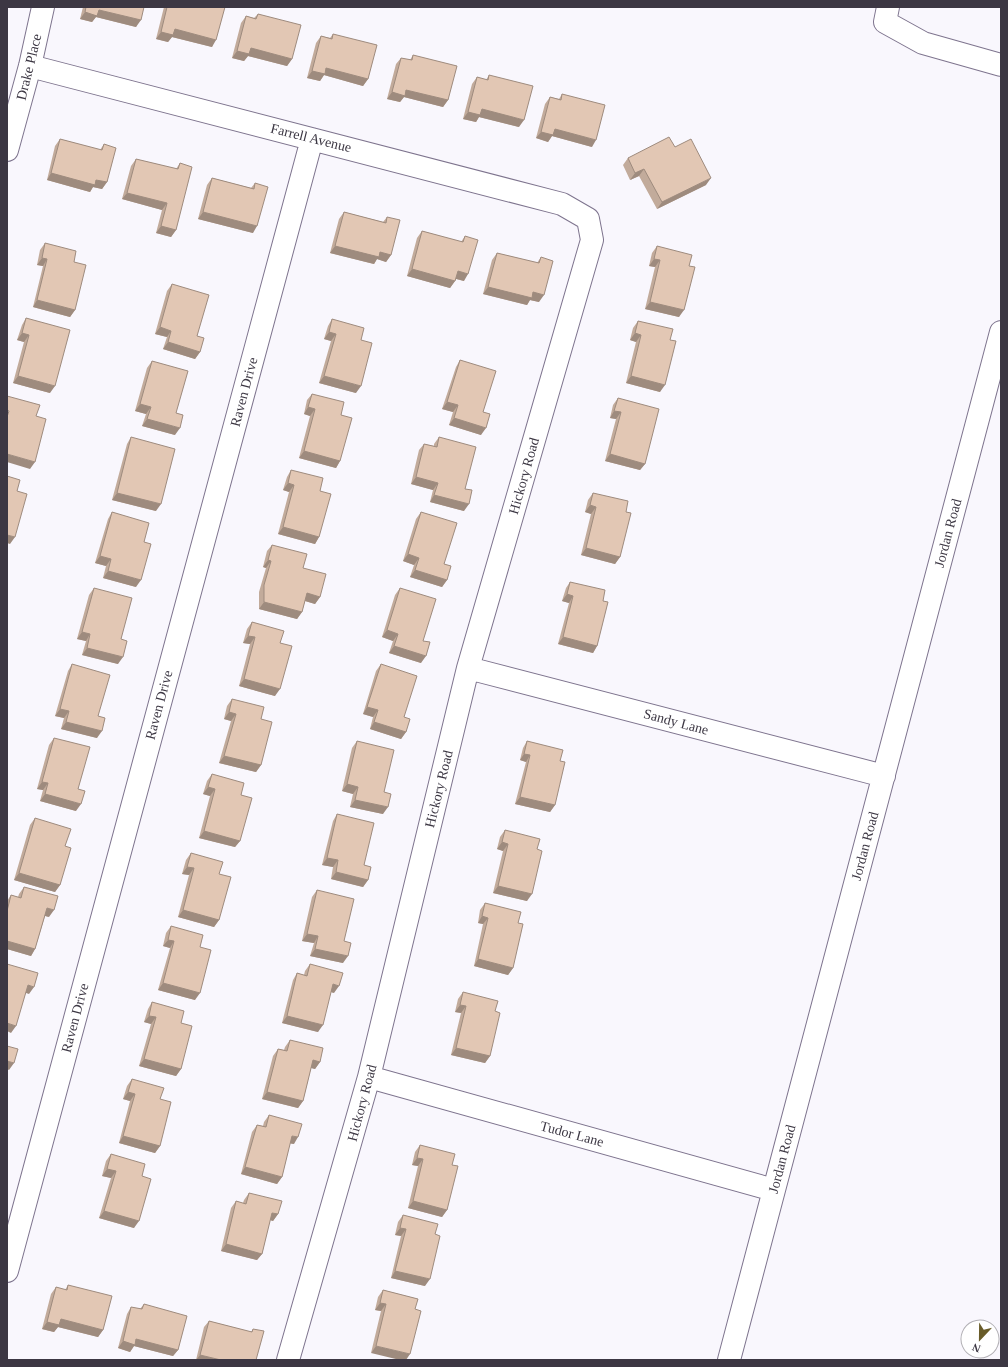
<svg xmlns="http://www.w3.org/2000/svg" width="1008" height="1367" font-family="Georgia,serif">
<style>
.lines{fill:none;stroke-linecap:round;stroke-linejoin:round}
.minor-casing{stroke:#7e748e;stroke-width:24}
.minor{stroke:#fff;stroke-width:22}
.wall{fill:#c2ab9b}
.shaded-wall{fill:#9e8b7e}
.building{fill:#e2c7b4;stroke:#9e8b7e}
.labels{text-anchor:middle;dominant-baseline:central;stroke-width:4;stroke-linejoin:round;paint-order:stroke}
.street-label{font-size:14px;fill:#3c3743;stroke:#fff}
</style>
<rect width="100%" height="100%" fill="#f9f7fd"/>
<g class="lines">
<g class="minor-casing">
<path id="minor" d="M 888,7 L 885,22 L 923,43 L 1001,65
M 30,66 L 562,204 L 588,219 L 592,240 L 468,668 L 369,1077 L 288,1360
M 7,150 L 30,66 L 43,7
M 468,668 L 884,776
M 369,1077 L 774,1190
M 7,1271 L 312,139
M 729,1360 L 1001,332"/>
</g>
<use href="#minor" class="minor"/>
</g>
<path class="wall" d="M 83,7 L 144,7 L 136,27 L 96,17 L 92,22 L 80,19 Z
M 164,7 L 225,7 L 212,47 L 172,37 L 168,42 L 156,39 Z
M 258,14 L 292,59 L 287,66 L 248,56 L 244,61 L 232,58 L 241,23 L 246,16 L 254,18 Z
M 333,34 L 368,79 L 363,86 L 324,75 L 320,81 L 307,78 L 316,43 L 321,36 L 330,38 Z
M 413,55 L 448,100 L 443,107 L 404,97 L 400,102 L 387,99 L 396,64 L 401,58 L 410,60 Z
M 489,75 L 519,127 L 479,117 L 476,122 L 463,119 L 472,84 L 477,77 L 486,80 Z
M 562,94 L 592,147 L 552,136 L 548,142 L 536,138 L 545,104 L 550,97 L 559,99 Z
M 60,139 L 100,150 L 104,144 L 107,182 L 102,189 L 93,187 L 90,192 L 47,180 L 55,146 Z
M 675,147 L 706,185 L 657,209 L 639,176 L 630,180 L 623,165 L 628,158 Z
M 136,159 L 176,169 L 180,163 L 176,230 L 171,237 L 156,233 L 162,210 L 122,199 L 131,166 Z
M 212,178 L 251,188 L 255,183 L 253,233 L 198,219 L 207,185 Z
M 344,212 L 383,222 L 387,217 L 391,255 L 386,262 L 377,259 L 374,264 L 330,253 L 339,219 Z
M 422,231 L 461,242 L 465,236 L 464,281 L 456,279 L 455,281 L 450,288 L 407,276 L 417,238 Z
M 45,243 L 75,310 L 70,317 L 33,307 L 43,266 L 37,265 L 40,250 Z
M 657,246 L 689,266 L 679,317 L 645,309 L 655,267 L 649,266 L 652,253 Z
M 497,253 L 537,263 L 541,257 L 539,302 L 530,300 L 527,305 L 483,294 L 492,260 Z
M 172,284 L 197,336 L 200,352 L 195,359 L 163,349 L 167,337 L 155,334 L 167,291 Z
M 26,318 L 50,393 L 13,383 L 24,342 L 17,340 L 22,325 Z
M 332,319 L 356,393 L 319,383 L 331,341 L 324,339 L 328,326 Z
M 638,321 L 670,340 L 660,392 L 626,383 L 636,342 L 630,340 L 633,328 Z
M 460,360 L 483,412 L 481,435 L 449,425 L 453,412 L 442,409 L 456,367 Z
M 152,361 L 175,435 L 142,426 L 146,414 L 135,411 L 147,368 Z
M 312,394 L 341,415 L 340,461 L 336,468 L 299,458 L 310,416 L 304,414 L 307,400 Z
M 618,398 L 645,464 L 640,470 L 605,461 L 616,419 L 610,418 L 613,405 Z
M 131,437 L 156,511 L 112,500 L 127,444 Z
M 439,437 L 465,489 L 464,511 L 430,502 L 433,490 L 411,484 L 419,450 L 424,444 L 434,446 L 434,444 Z
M 291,470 L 320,491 L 319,537 L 315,544 L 278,534 L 289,492 L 283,490 L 287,477 Z
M 593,493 L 626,512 L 620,557 L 615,564 L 581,555 L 591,514 L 585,512 L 588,500 Z
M 112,512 L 136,587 L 103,578 L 106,566 L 95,563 L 108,519 Z
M 421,512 L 447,580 L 442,587 L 410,577 L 414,565 L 403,561 L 416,519 Z
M 272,545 L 303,568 L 320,597 L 315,604 L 305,601 L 302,612 L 297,619 L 259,609 L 259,592 L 266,568 L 263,567 L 267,551 Z
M 570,582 L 603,601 L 597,646 L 593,653 L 558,644 L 569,603 L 562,601 L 566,588 Z
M 94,588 L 121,639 L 118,664 L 82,655 L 86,641 L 77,639 L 89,595 Z
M 400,588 L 423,641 L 421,663 L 389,653 L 393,641 L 382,637 L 395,595 Z
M 252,622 L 280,643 L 275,696 L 239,686 L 250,644 L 243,643 L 247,629 Z
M 72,664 L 98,716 L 97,738 L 61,729 L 64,718 L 55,716 L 68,671 Z
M 381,664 L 404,717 L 406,732 L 401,739 L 370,729 L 373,717 L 363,714 L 376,671 Z
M 232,699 L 261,765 L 256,772 L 219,763 L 231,721 L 224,719 L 227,706 Z
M 54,738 L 76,811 L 40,801 L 43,790 L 37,789 L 49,745 Z
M 357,741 L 384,792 L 383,814 L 350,807 L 353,794 L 342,791 L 352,748 Z
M 527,741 L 555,805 L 550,812 L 515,804 L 526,762 L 520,760 L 523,748 Z
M 212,774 L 240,841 L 235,847 L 199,838 L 210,796 L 203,794 L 207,781 Z
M 337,814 L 364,865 L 368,880 L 363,887 L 331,879 L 333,867 L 322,865 L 333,821 Z
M 35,818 L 65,846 L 60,885 L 55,892 L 14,880 L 30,825 Z
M 505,830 L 537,849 L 527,901 L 493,893 L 503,851 L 497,849 L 500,837 Z
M 191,853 L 219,874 L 219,920 L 214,927 L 178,917 L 189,875 L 182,874 L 186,860 Z
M 24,887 L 49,917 L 45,916 L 35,949 L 31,956 L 7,949 L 7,901 L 11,895 L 18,897 L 19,894 Z
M 317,890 L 344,941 L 343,963 L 310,956 L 314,943 L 302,941 L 312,897 Z
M 485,903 L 513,968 L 508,975 L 474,966 L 483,924 L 478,923 L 480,910 Z
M 171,926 L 200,947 L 195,1000 L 158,990 L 170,948 L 163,946 L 166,933 Z
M 310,964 L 334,993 L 331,992 L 318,1032 L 282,1023 L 293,980 L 297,973 L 304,975 L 305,971 Z
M 463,992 L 490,1056 L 485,1063 L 451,1055 L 461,1013 L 455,1012 L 458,999 Z
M 152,1002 L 181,1069 L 176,1076 L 139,1066 L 151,1024 L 144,1022 L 148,1009 Z
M 290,1040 L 320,1062 L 315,1069 L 311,1068 L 303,1101 L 298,1108 L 262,1099 L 273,1056 L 278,1049 L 284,1050 L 285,1047 Z
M 132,1079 L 160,1099 L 160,1146 L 155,1153 L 119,1143 L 130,1101 L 123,1099 L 127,1086 Z
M 269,1115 L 294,1144 L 290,1143 L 282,1177 L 277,1184 L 241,1174 L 252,1132 L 257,1125 L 263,1126 L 264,1122 Z
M 420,1145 L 452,1165 L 447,1210 L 442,1217 L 408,1208 L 418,1166 L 412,1165 L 415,1152 Z
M 111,1154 L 142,1176 L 134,1228 L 99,1218 L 111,1178 L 102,1176 L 106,1161 Z
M 249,1193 L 278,1214 L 273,1221 L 270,1220 L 262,1254 L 257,1260 L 221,1251 L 231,1208 L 236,1201 L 243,1203 L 244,1200 Z
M 403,1215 L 425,1286 L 391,1278 L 401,1236 L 395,1235 L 398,1222 Z
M 68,1285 L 103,1330 L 98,1337 L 58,1327 L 54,1332 L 42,1329 L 51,1294 L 56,1287 L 65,1290 Z
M 383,1290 L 418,1299 L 371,1353 L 381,1311 L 375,1310 L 378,1297 Z
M 144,1304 L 178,1350 L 173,1356 L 134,1346 L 130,1352 L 118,1348 L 127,1314 L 131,1307 L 140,1309 Z
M 209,1321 L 251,1332 L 253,1329 L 256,1360 L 196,1360 L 204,1327 Z"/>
<path class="shaded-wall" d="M 99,10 L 141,20 L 136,27 L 96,17 L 92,22 L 80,19 L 85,12 Z
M 175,29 L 216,40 L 212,47 L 172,37 L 168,42 L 156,39 L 161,32 Z
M 251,48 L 292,59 L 287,66 L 248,56 L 244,61 L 232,58 L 237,51 Z
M 326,68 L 368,79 L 363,86 L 324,75 L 320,81 L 307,78 L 312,71 Z
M 406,90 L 448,100 L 443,107 L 404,97 L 400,102 L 387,99 L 392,92 Z
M 482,109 L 524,120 L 519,127 L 479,117 L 476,122 L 463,119 L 468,112 Z
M 555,129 L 596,140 L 592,147 L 552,136 L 548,142 L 536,138 L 541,132 Z
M 644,169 L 639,176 L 630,180 L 635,173 Z
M 51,173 L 96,180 L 107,182 L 102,189 L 93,187 L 90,192 L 47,180 Z
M 711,178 L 706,185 L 657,209 L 662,202 Z
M 127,193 L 167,203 L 162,210 L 122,199 Z
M 203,212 L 257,226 L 253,233 L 198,219 Z
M 161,226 L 176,230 L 171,237 L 156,233 Z
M 335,246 L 380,252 L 391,255 L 386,262 L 377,259 L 374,264 L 330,253 Z
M 42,258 L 47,259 L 43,266 L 37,265 Z
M 654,259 L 660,260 L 655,267 L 649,266 Z
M 412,269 L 455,281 L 450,288 L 407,276 Z
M 458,271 L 468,274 L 464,281 L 453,278 Z
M 488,287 L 533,292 L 544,295 L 539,302 L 530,300 L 527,305 L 483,294 Z
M 37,300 L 75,310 L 70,317 L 33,307 Z
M 650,302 L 684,310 L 679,317 L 645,309 Z
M 160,327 L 171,331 L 167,337 L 155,334 Z
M 329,332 L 336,334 L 331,341 L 324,339 Z
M 22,333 L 29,335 L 24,342 L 17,340 Z
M 635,333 L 641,335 L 636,342 L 630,340 Z
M 168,342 L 200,352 L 195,359 L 163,349 Z
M 18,376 L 55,386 L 50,393 L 13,383 Z
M 324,376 L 361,386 L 356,393 L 319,383 Z
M 631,376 L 665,385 L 660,392 L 626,383 Z
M 447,402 L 458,405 L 453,412 L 442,409 Z
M 140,404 L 151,407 L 146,414 L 135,411 Z
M 308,407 L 315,409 L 310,416 L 304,414 Z
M 614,411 L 621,412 L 616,419 L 610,418 Z
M 454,418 L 486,428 L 481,435 L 449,425 Z
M 147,419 L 180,428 L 175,435 L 142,426 Z
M 304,451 L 340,461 L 336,468 L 299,458 Z
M 7,454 L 35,462 L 30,469 L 7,462 Z
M 610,454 L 645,464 L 640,470 L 605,461 Z
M 416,477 L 438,483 L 433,490 L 411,484 Z
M 288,483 L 294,485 L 289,492 L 283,490 Z
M 117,493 L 161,504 L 156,511 L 112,500 Z
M 434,495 L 469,504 L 464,511 L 430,502 Z
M 590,505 L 596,507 L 591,514 L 585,512 Z
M 283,527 L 319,537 L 315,544 L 278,534 Z
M 7,535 L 15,537 L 10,544 L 7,543 Z
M 586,548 L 620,557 L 615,564 L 581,555 Z
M 408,554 L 419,558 L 414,565 L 403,561 Z
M 100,556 L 111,559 L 106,566 L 95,563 Z
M 268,560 L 271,561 L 266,568 L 263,567 Z
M 415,570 L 447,580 L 442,587 L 410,577 Z
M 108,571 L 141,580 L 136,587 L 103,578 Z
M 307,593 L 320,597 L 315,604 L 302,600 Z
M 567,594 L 573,596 L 569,603 L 562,601 Z
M 264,602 L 302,612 L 297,619 L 259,609 Z
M 387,630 L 398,634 L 393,641 L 382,637 Z
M 82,632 L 90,634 L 86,641 L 77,639 Z
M 248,636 L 255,637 L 250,644 L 243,643 Z
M 563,637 L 597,646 L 593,653 L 558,644 Z
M 394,646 L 426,656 L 421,663 L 389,653 Z
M 87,648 L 123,657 L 118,664 L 82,655 Z
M 244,679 L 280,689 L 275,696 L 239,686 Z
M 367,707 L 378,710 L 373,717 L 363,714 Z
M 60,709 L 69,711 L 64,718 L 55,716 Z
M 229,712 L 236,714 L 231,721 L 224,719 Z
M 66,722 L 102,731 L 97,738 L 61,729 Z
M 374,722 L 406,732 L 401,739 L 370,729 Z
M 524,754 L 530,755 L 526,762 L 520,760 Z
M 224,756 L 261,765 L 256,772 L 219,763 Z
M 42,782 L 48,783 L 43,790 L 37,789 Z
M 347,784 L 358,787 L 353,794 L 342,791 Z
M 208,787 L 215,789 L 210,796 L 203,794 Z
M 45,794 L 81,804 L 76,811 L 40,801 Z
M 520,797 L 555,805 L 550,812 L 515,804 Z
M 355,800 L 388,807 L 383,814 L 350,807 Z
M 204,831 L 240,841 L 235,847 L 199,838 Z
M 502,842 L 508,844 L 503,851 L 497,849 Z
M 327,858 L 338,860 L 333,867 L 322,865 Z
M 187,867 L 194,868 L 189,875 L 182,874 Z
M 336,872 L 368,880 L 363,887 L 331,879 Z
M 19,873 L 60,885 L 55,892 L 14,880 Z
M 498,886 L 532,894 L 527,901 L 493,893 Z
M 47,908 L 54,910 L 49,917 L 42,915 Z
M 183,910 L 219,920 L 214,927 L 178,917 Z
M 482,916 L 488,918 L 483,924 L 478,923 Z
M 307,934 L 318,936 L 314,943 L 302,941 Z
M 168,940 L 174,941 L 170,948 L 163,946 Z
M 7,941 L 35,949 L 31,956 L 7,949 Z
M 315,949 L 348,956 L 343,963 L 310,956 Z
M 478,959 L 513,968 L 508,975 L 474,966 Z
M 163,983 L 200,993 L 195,1000 L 158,990 Z
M 333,984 L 339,986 L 334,993 L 328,991 Z
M 28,985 L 34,987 L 29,994 L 23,992 Z
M 460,1005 L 466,1006 L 461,1013 L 455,1012 Z
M 149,1016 L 156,1017 L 151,1024 L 144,1022 Z
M 287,1016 L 323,1025 L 318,1032 L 282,1023 Z
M 7,1023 L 16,1026 L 11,1033 L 7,1031 Z
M 456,1048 L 490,1056 L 485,1063 L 451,1055 Z
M 144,1059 L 181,1069 L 176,1076 L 139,1066 Z
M 313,1060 L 320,1062 L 315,1069 L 308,1067 Z
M 7,1061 L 14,1063 L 9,1070 L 7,1069 Z
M 128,1092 L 135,1094 L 130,1101 L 123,1099 Z
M 267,1092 L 303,1101 L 298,1108 L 262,1099 Z
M 123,1136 L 160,1146 L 155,1153 L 119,1143 Z
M 292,1136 L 298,1137 L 294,1144 L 287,1143 Z
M 417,1158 L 423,1159 L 418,1166 L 412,1165 Z
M 245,1167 L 282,1177 L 277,1184 L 241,1174 Z
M 107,1169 L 116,1171 L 111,1178 L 102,1176 Z
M 413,1201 L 447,1210 L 442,1217 L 408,1208 Z
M 104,1211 L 139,1221 L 134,1228 L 99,1218 Z
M 272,1213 L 278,1214 L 273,1221 L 267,1219 Z
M 400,1228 L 406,1229 L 401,1236 L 395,1235 Z
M 226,1244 L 262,1254 L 257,1260 L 221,1251 Z
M 395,1271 L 430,1279 L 425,1286 L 391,1278 Z
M 380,1303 L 386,1304 L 381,1311 L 375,1310 Z
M 61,1319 L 103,1330 L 98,1337 L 58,1327 L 54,1332 L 42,1329 L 47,1322 Z
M 136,1339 L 178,1350 L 173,1356 L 134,1346 L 130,1352 L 118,1348 L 123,1341 Z
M 376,1346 L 410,1354 L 406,1360 L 400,1360 L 371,1353 Z
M 200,1355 L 221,1360 L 196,1360 Z"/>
<path class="building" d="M 86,7 L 144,7 L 141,20 L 99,10 L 97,16 L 85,12 Z
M 167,7 L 225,7 L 216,40 L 175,29 L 173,35 L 161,32 Z
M 258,14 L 301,25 L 292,59 L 251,48 L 249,54 L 237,51 L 246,16 L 256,19 Z
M 333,34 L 377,45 L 368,79 L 326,68 L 325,74 L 312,71 L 321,36 L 332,39 Z
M 413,55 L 457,66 L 448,100 L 406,90 L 405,96 L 392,92 L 401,58 L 412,60 Z
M 489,75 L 533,86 L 524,120 L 482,109 L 480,115 L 468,112 L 477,77 L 488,80 Z
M 562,94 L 605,105 L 596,140 L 555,129 L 553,135 L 541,132 L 550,97 L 561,100 Z
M 669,137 L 675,147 L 691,139 L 711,178 L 662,202 L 644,169 L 635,173 L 628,158 Z
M 60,139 L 102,150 L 104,144 L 116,148 L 107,182 L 96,180 L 95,185 L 51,173 Z
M 136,159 L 178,169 L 180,163 L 192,167 L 176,230 L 161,226 L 167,203 L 127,193 Z
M 212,178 L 254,189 L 255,183 L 268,187 L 257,226 L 203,212 Z
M 344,212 L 386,223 L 387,217 L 400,220 L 391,255 L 380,252 L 379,257 L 335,246 Z
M 422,231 L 463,242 L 465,236 L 478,240 L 468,274 L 458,271 L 455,281 L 412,269 Z
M 45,243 L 76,251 L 74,262 L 86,265 L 75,310 L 37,300 L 47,259 L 42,258 Z
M 657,246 L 692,255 L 689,266 L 695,267 L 684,310 L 650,302 L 660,260 L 654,259 Z
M 497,253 L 539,263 L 541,257 L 553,261 L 544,295 L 533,292 L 532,298 L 488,287 Z
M 172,284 L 209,295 L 197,336 L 204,338 L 200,352 L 168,342 L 171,331 L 160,327 Z
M 26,318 L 70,330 L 55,386 L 18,376 L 29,335 L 22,333 Z
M 332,319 L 364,328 L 361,340 L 372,343 L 361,386 L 324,376 L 336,334 L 329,332 Z
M 638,321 L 673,329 L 670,340 L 676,341 L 665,385 L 631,376 L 641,335 L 635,333 Z
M 460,360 L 496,371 L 483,412 L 490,414 L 486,428 L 454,418 L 458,405 L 447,402 Z
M 152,361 L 188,371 L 176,413 L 183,415 L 180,428 L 147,419 L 151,407 L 140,404 Z
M 312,394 L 344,402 L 341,415 L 352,418 L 340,461 L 304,451 L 315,409 L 308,407 Z
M 7,396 L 40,405 L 36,416 L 46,419 L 35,462 L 7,454 L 7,417 L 9,411 L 7,410 Z
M 618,398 L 659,409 L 645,464 L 610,454 L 621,412 L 614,411 Z
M 131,437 L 175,449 L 161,504 L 117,493 Z
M 439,437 L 476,447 L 465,489 L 472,490 L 469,504 L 434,495 L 438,483 L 416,477 L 424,444 L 437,447 Z
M 291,470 L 323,478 L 320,491 L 331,494 L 319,537 L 283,527 L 294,485 L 288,483 Z
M 7,476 L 20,480 L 17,491 L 27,494 L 15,537 L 7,535 Z
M 593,493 L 628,501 L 626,512 L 631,513 L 620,557 L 586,548 L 596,507 L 590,505 Z
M 112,512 L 149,523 L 144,542 L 151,544 L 141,580 L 108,571 L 111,559 L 100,556 Z
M 421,512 L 457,523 L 444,564 L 451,566 L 447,580 L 415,570 L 419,558 L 408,554 Z
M 272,545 L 307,554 L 303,568 L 326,574 L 320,597 L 307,593 L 302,612 L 264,602 L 264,585 L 271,561 L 268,560 Z
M 570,582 L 605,590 L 603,601 L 608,602 L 597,646 L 563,637 L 573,596 L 567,594 Z
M 94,588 L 132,598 L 121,639 L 127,641 L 123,657 L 87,648 L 90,634 L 82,632 Z
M 400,588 L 436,599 L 423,641 L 430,642 L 426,656 L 394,646 L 398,634 L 387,630 Z
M 252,622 L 284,631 L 280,643 L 292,646 L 280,689 L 244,679 L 255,637 L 248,636 Z
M 72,664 L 110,675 L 98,716 L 105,718 L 102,731 L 66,722 L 69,711 L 60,709 Z
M 381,664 L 417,676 L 404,717 L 410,719 L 406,732 L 374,722 L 378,710 L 367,707 Z
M 232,699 L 264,707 L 261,719 L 272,722 L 261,765 L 224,756 L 236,714 L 229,712 Z
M 54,738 L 90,747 L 78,789 L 85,791 L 81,804 L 45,794 L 48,783 L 42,782 Z
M 357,741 L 394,750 L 384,792 L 391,794 L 388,807 L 355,800 L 358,787 L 347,784 Z
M 527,741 L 563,750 L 560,761 L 565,762 L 555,805 L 520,797 L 530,755 L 524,754 Z
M 212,774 L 244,783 L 241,795 L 252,798 L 240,841 L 204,831 L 215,789 L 208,787 Z
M 337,814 L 374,823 L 364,865 L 371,867 L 368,880 L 336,872 L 338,860 L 327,858 Z
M 35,818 L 71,829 L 65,846 L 71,848 L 60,885 L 19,873 Z
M 505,830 L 540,839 L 537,849 L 542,851 L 532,894 L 498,886 L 508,844 L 502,842 Z
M 191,853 L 223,862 L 219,874 L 231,877 L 219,920 L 183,910 L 194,868 L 187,867 Z
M 24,887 L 58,896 L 54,910 L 47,908 L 35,949 L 7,941 L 7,911 L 11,895 L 21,898 Z
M 317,890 L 354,899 L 344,941 L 351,943 L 348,956 L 315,949 L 318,936 L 307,934 Z
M 485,903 L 521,912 L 518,923 L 523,924 L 513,968 L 478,959 L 488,918 L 482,916 Z
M 171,926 L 203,935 L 200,947 L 211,950 L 200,993 L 163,983 L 174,941 L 168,940 Z
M 7,964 L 38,973 L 34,987 L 28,985 L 16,1026 L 7,1023 Z
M 310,964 L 343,973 L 339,986 L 333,984 L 323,1025 L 287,1016 L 297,973 L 307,976 Z
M 463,992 L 498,1001 L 495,1011 L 500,1013 L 490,1056 L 456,1048 L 466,1006 L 460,1005 Z
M 152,1002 L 184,1011 L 181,1023 L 192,1026 L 181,1069 L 144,1059 L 156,1017 L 149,1016 Z
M 290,1040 L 323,1048 L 320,1062 L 313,1060 L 303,1101 L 267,1092 L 278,1049 L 287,1051 Z
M 7,1046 L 18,1049 L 14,1063 L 7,1061 L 7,1062 Z
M 132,1079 L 164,1088 L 160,1099 L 171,1102 L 160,1146 L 123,1136 L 135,1094 L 128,1092 Z
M 269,1115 L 302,1124 L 298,1137 L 292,1136 L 282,1177 L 245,1167 L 257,1125 L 266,1127 Z
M 420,1145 L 455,1154 L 452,1165 L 458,1166 L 447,1210 L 413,1201 L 423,1159 L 417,1158 Z
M 111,1154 L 145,1164 L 142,1176 L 151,1179 L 139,1221 L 104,1211 L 116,1171 L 107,1169 Z
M 249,1193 L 282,1201 L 278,1214 L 272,1213 L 262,1254 L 226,1244 L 236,1201 L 246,1204 Z
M 403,1215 L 438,1224 L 435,1234 L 440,1236 L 430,1279 L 395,1271 L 406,1229 L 400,1228 Z
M 68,1285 L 112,1296 L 103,1330 L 61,1319 L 59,1325 L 47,1322 L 56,1287 L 67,1290 Z
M 383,1290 L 418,1299 L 415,1309 L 421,1311 L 410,1354 L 376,1346 L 386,1304 L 380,1303 Z
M 144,1304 L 187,1316 L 178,1350 L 136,1339 L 135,1345 L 123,1341 L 131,1307 L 142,1309 Z
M 209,1321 L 252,1332 L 253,1329 L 264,1331 L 256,1360 L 221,1360 L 200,1355 Z"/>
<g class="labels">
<g class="street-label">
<text transform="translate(29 67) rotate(-76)">Drake Place</text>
<text transform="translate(311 138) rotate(14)">Farrell Avenue</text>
<text transform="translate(244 392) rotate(-75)">Raven Drive</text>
<text transform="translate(524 476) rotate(-74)">Hickory Road</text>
<text transform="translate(948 533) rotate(-75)">Jordan Road</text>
<text transform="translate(159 705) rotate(-75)">Raven Drive</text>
<text transform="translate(676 722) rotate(15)">Sandy Lane</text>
<text transform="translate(439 789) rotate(-76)">Hickory Road</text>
<text transform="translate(865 846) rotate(-75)">Jordan Road</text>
<text transform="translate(75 1018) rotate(-75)">Raven Drive</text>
<text transform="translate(362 1103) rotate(-75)">Hickory Road</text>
<text transform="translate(572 1134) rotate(15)">Tudor Lane</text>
<text transform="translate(782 1159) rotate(-75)">Jordan Road</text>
</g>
</g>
<rect width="1008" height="1367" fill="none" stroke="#3c3743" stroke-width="16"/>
<g transform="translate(980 1339) rotate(202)"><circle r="19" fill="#ffffff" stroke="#b1afb4"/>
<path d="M0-3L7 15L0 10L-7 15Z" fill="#695c29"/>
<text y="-6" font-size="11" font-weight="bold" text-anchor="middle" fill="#3c3743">N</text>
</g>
</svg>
